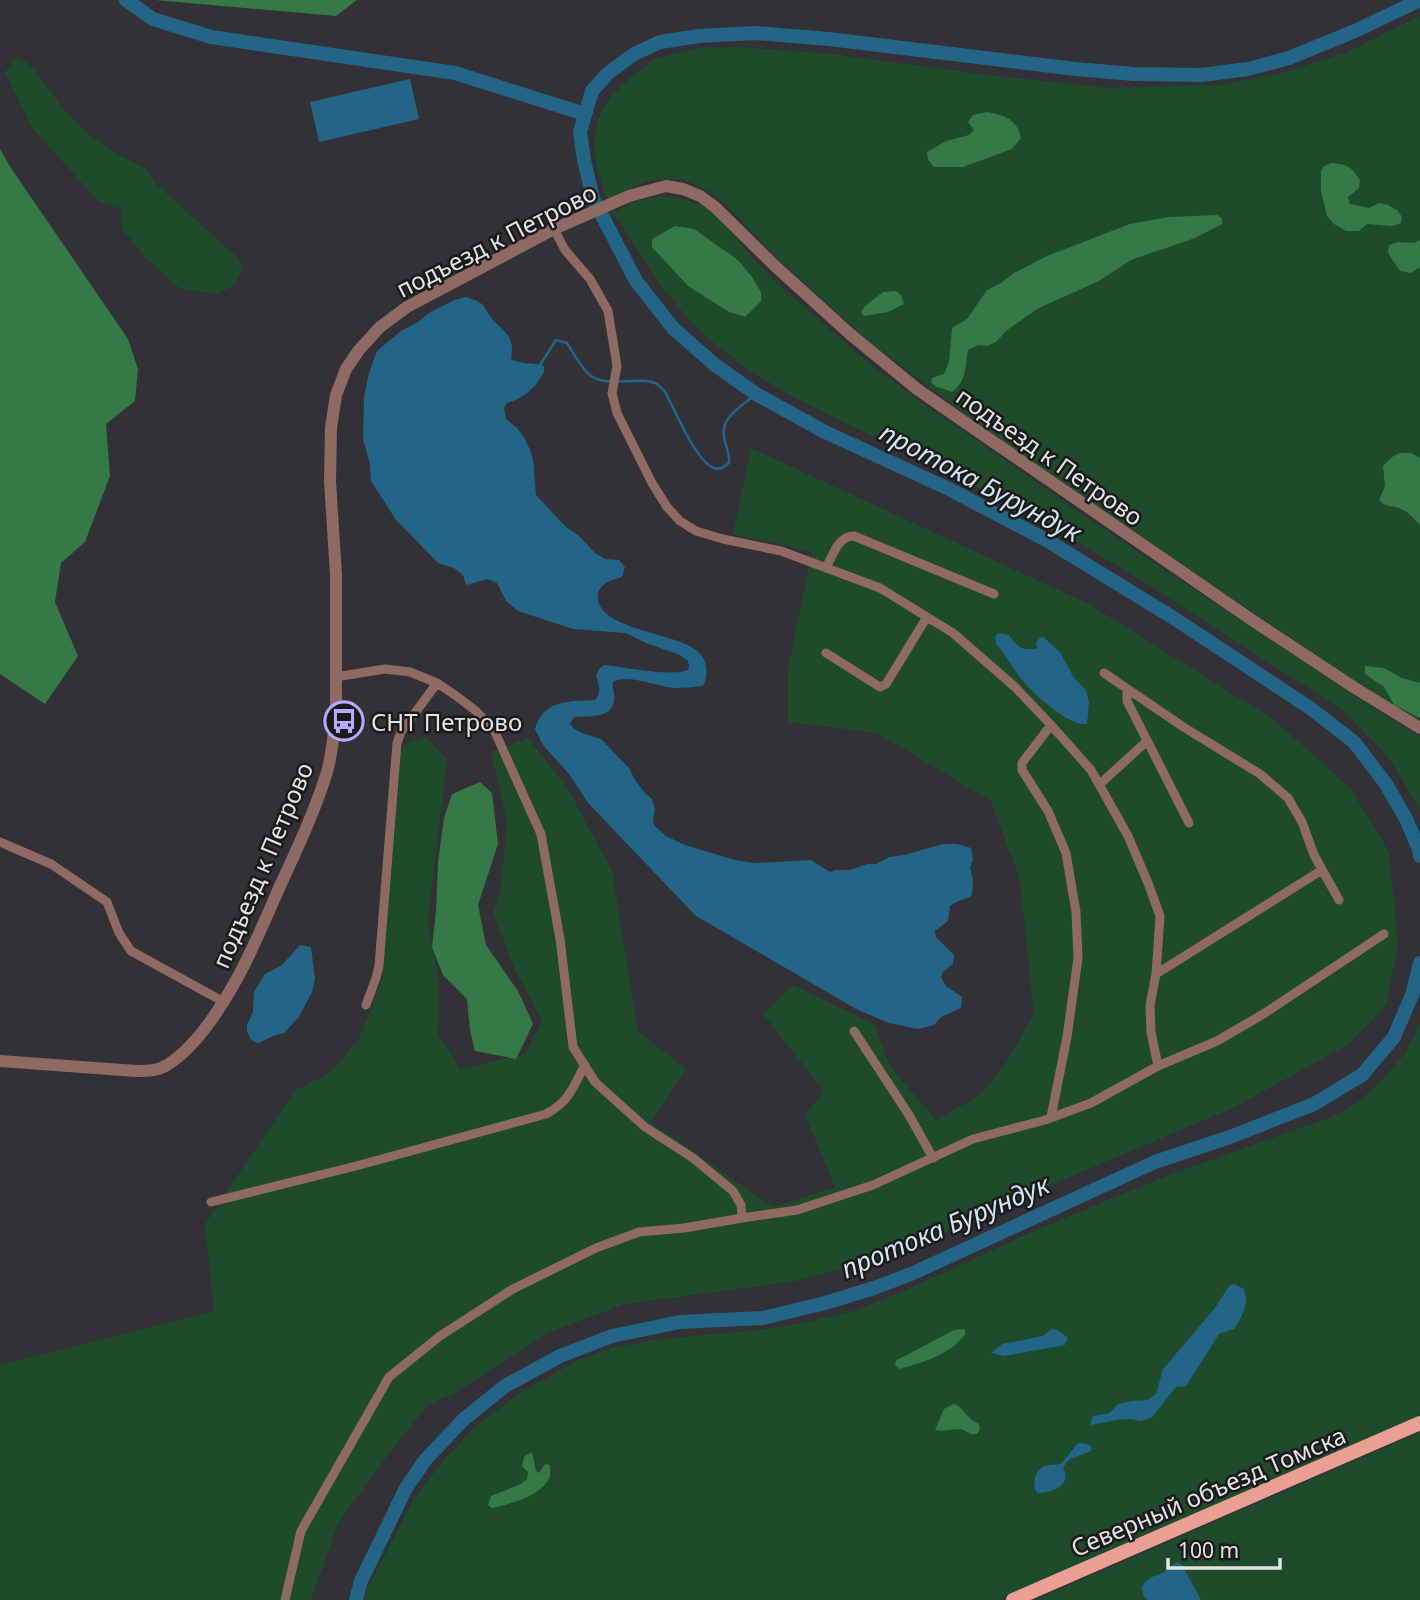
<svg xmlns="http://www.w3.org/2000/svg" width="1420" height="1600" font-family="'Noto Sans',sans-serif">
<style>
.green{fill:#1e4b2a}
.forest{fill:#347946}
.water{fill:#236587}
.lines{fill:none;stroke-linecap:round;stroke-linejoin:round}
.stream{stroke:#236587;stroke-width:2.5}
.river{stroke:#236587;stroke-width:14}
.minor{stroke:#8e6a63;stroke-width:9}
.tertiary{stroke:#8e6a63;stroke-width:12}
.primary{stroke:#e9a093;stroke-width:14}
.labels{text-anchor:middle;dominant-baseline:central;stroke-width:5;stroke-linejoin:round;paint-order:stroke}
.street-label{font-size:24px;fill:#e4e4e6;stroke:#1a1a1b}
.poi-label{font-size:24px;fill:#e4e4e6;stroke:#1a1a1b;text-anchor:start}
.water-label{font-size:26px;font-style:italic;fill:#d2e6f3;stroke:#1a1a1b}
</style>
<rect width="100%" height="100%" fill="#323135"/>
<path class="green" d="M 1420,16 L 1420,720 L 1387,701 L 1308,650 L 988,432 L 870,342 L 781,262 L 724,203 L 712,194 L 698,186 L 682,179 L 664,179 L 648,181 L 606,199 L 598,171 L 594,143 L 598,119 L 610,97 L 630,78 L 654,59 L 697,48 L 737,47 L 831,54 L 981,74 L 1109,88 L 1218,85 L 1282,73 L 1347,52 Z
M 18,56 L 32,67 L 63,108 L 89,135 L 112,151 L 146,169 L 157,185 L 237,257 L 243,270 L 234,285 L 218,294 L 180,289 L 145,257 L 122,229 L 121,209 L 99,202 L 32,128 L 5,72 Z
M 660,196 C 676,198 692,199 706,208 C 727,221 740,244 756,262 C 785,292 819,319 850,347 C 900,390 955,425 1008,462 C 1130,549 1257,630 1381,713 L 1420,737 L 1420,812 L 1414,799 L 1388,757 L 1345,712 L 1141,580 L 1056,529 L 956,476 L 823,412 L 784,392 L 746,368 L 715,344 L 690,321 L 663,288 L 613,212 L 637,201 Z
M 751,448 L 1089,604 L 1273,719 L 1351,789 L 1389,852 L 1398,946 L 1386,1005 L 1349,1044 L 1235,1107 L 1072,1176 L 890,1256 L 797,1281 L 625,1304 L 545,1334 L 455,1393 L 429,1404 L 390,1452 L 338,1523 L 311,1600 L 0,1600 L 0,1365 L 214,1311 L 205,1224 L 295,1090 L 330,1073 L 359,1039 L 383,977 L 390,861 L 400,753 L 403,745 L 425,737 L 447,759 L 428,921 L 439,982 L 438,1035 L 460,1069 L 525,1054 L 542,1021 L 514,967 L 493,913 L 501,890 L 507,820 L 491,752 L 528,738 L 567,787 L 612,871 L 638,1031 L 686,1069 L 651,1122 L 773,1207 L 835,1187 L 805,1115 L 824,1091 L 763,1014 L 793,985 L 874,1024 L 890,1066 L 936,1120 L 980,1095 L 1006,1063 L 1034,1014 L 1020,880 L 991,801 L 877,733 L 788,722 L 788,669 L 812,552 L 733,534 Z
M 1420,1023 L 1420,1415 L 999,1600 L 365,1600 L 368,1587 L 414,1499 L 442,1462 L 478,1424 L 520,1393 L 576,1361 L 611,1348 L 651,1340 L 758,1330 L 803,1323 L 857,1310 L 902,1292 L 1036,1230 L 1169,1175 L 1331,1117 L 1357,1103 L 1384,1078 L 1406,1052 Z
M 1420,1432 L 1420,1600 L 1035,1600 Z"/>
<path class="forest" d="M 155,0 L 357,0 L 336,16 Z
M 987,112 C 1004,115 1017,119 1021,138 L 1012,149 L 963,167 L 934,167 L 928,160 L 927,152 L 946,141 L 969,135 L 974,130 L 968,122 L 973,115 Z
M 0,149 L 11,168 L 128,339 L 138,369 L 135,401 L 106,424 L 110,476 L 85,542 L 61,563 L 55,602 L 78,656 L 45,704 L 0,674 Z
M 1332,163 C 1348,165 1351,166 1360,180 L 1359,188 L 1348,197 L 1350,204 L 1369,208 L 1379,203 L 1388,205 L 1397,210 L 1402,217 L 1401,223 L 1392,226 L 1367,224 L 1359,231 L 1346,231 L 1334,224 L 1327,216 L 1321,191 L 1321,171 L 1324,166 Z
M 1217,215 L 1222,218 L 1222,224 L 1195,238 L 1131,260 L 1099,281 L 1039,308 L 1007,330 L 996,342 L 987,346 L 978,345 L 968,350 C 965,367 967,381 952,392 L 935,386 L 931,382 L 932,378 L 944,374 L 949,362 L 952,328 L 967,319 L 987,290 L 1001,283 L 1014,273 L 1047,256 L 1130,224 L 1169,217 Z
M 675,226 L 694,229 L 738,260 L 752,277 L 761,292 L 761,301 L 745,317 L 729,312 L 688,286 L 652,247 L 652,239 Z
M 1420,240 L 1420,267 L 1411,273 L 1400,271 L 1388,253 L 1389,245 L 1398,242 L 1414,243 Z
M 896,291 L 901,295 L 904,304 L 888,312 L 864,316 L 861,312 L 864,307 L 883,292 Z
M 1400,453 L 1411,453 L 1420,458 L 1420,525 C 1414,519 1409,512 1401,509 C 1393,505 1385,508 1379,500 L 1385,486 L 1383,466 L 1392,457 Z
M 1365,666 L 1384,668 L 1402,678 L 1420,683 L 1420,718 L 1394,705 L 1384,687 L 1365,674 Z
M 480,782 L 492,793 L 498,844 L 478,905 L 486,945 L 518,991 L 533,1024 L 516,1059 L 475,1051 L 470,1030 L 467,999 L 443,975 L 432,947 L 436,911 L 438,862 L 444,818 L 452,794 Z
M 964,1329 L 966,1333 C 952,1354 922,1363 899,1369 L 895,1365 L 896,1360 L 901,1358 L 954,1330 Z
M 954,1404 C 964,1407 966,1419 979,1424 L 980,1429 L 977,1434 C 968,1435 967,1430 960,1429 C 951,1429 944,1432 935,1430 L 944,1409 Z
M 532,1452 L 536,1471 L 539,1473 L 545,1464 L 550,1465 C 550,1466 550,1475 550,1476 C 543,1496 510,1504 492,1508 L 488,1505 L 491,1496 L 521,1484 L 527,1479 L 528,1472 L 522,1466 L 524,1457 Z"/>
<path class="water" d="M 410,79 L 419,119 L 319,142 L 310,102 Z
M 466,297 C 489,304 481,306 494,321 C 507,334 515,338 511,359 C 521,365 533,362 544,366 L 544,372 C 535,388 525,398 507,403 L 504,408 L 506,419 L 517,428 L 524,437 L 530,450 L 533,459 L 536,495 L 566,527 L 579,536 L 595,553 L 605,559 L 619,560 L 625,567 L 622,577 C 612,580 599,583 598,596 C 596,632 686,632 701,655 C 708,663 708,677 703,686 C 694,687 684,688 675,688 C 657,687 627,673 613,682 C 612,689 615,693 614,700 C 613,719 587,716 574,717 L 570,724 L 573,728 L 582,733 L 601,739 L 629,768 L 635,780 L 644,792 L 652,799 L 655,809 L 653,819 L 654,825 L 666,836 L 685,845 L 735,860 L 755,863 L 811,860 L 830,872 L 835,870 L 850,870 L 867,864 L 876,864 L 889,857 L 904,855 L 943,844 L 957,844 L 971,848 L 973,860 L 970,867 L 973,880 L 972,895 C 964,901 957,900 950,906 L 948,921 L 935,931 L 936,937 L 954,955 L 953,964 L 943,972 L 941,977 L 946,986 L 962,997 L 961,1008 L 941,1017 L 934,1025 L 918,1029 L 889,1023 L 858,1010 L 696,916 L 588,803 L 569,774 L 543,745 L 535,729 C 544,698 570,702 595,700 C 602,691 599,686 596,676 L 599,669 L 604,665 C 625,667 670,677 688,670 L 689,666 L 688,661 L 680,655 L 646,643 L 626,633 L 573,629 L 518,611 L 506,601 L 497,583 L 488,579 L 466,585 L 463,575 L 454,568 L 438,563 L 396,520 L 371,481 L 370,464 L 363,439 L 364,396 L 369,373 L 377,351 L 401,331 L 418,322 L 429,313 L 454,300 Z
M 998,633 L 1009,635 C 1018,648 1021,650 1037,649 L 1036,642 L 1042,636 L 1060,652 L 1074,678 L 1086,690 L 1089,703 L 1087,724 C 1067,726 1031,692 1019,676 C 1011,665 1005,654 996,644 L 995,637 Z
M 300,945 L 311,947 L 315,979 L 312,992 L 299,1017 L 284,1033 L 276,1035 L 258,1043 L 251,1040 L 247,1031 L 247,1025 L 253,1012 L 254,992 L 265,974 L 282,965 Z
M 1234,1284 L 1244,1289 C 1249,1305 1243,1315 1234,1329 L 1219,1334 L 1186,1386 L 1176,1387 L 1151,1418 L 1141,1421 L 1129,1419 L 1117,1420 L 1090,1425 L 1093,1416 L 1110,1413 L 1118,1404 L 1133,1401 L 1147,1400 L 1156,1394 L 1163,1369 L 1215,1308 L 1229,1286 Z
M 1051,1329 L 1058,1330 L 1068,1338 L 1065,1345 L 1004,1356 L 991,1353 L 1002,1344 L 1043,1336 Z
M 1078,1443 L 1087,1444 L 1092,1447 L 1091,1451 L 1068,1460 L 1063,1468 C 1072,1486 1052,1493 1037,1493 C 1032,1485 1034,1472 1043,1467 C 1048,1464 1056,1465 1061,1464 Z
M 1177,1562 L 1182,1565 L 1201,1600 L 1147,1600 L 1143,1595 L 1142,1587 C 1151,1573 1157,1578 1167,1570 C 1171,1568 1173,1564 1177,1562 Z"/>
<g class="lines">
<path class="stream" d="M 540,365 L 556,340 L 567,343 C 572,351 582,369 590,375 C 607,389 639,375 657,384 C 658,385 665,391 665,392 C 675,409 695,461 714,468 C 720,470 724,467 729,463 C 730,453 725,446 724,436 C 720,417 744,405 756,394"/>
<path class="river" d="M 126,0 L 153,19 L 211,37 L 455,73 L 585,114
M 1420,0 L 1355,31 L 1289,58 L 1248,69 L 1201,75 L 1134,74 L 1075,69 L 829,39 L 755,33 L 699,36 L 660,42 L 634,54 L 607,74 L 592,91 L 580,132 L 584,160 L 593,198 L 636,281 L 673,328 L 715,365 L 756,394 L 825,432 L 949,489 L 1048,541 L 1172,617 L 1310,708 L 1354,742 L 1386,784 L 1406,819 L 1419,849 L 1420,856
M 356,1600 L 361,1581 L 406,1488 L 426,1459 L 464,1419 L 505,1386 L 560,1356 L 612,1336 L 680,1322 L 763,1318 L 825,1303 L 874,1288 L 911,1274 L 1155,1162 L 1230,1137 L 1314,1104 L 1362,1075 L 1394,1037 L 1412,995 L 1420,963"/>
<path class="minor" d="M 554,229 L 565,250 L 590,279 L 608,311 L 617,366 L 612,393 L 617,413 L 652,483 L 667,507 L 680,521 L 696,531 L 723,539 L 781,551 L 880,588 L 953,633 L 1015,687 L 1051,725 L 1091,770 L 1128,836 L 1148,883 L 1160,916 L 1156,974 L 1150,1005 L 1151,1032 L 1158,1066
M 826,568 C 833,555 838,536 854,536 L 994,594
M 826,653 L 880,687 L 886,684 L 927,617
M 1104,673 L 1185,728 L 1260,774 L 1288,798 L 1302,822 L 1314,855 L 1339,900
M 335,677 L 385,669 L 410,672 L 437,683 L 455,695 L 476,711 L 494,730 L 541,834 L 560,939 L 573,1047 L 595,1082 L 645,1127 L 693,1158 L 733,1191 L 741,1205 L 742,1218
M 1127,689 L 1127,701 L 1189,823
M 1100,784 L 1147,741
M 0,842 L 51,864 L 107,902 L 119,933 L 131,951 L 224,1002
M 1156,974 L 1322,870
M 366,1005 L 376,978 L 379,966 L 397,743 L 401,732 L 437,683
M 854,1031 L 909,1115 L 933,1158
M 1051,1117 L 1067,1037 L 1078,958 L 1076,912 L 1066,853 L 1048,811 L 1022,770 L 1022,763 L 1051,725
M 211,1202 L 356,1166 L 546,1114 C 570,1101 573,1087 585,1065
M 285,1600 L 301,1531 L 389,1377 L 440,1336 L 513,1289 L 596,1248 L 639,1232 L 684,1228 L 742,1218 L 797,1210 L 873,1185 L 973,1139 L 1045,1120 L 1091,1103 L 1158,1066 L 1217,1041 L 1265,1013 L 1384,934"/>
<path class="tertiary" d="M 0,1061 L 136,1071 C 147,1071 158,1071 167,1065 C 185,1054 200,1036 212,1019 C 241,978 260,932 280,886 C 297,849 315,811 327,772 C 333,750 335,725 336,703 L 336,575 L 330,481 L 331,428 L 336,395 L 346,369 L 359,350 L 380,327 L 407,307 L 554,229 L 629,196 L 666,186 L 683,189 L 700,196 L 715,207 L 775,266 L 850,334 L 917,389 L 963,421 L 1252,620 L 1355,688 L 1420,728"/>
<path class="primary" d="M 1013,1600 L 1420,1423"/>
</g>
<defs>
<g id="bus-ring" transform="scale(2.0125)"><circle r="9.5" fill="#1a1a1b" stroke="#b7abf8" stroke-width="1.5"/><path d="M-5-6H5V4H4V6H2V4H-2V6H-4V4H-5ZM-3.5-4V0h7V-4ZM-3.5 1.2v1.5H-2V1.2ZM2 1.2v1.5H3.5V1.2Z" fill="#b7abf8"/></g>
</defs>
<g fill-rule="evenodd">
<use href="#bus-ring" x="344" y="721"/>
</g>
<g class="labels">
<g class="street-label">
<text transform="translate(496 240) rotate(-27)">подъезд к Петрово</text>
<text transform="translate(1050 456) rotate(35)">подъезд к Петрово</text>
<text transform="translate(262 865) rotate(-67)">подъезд к Петрово</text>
<text transform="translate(1208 1491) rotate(-23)">Северный объезд Томска</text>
</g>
<g class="poi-label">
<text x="371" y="721">СНТ Петрово</text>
</g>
<g class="water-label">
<text transform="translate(981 482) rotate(28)">протока Бурундук</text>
<text transform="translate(945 1226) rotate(-23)">протока Бурундук</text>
</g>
</g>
<path d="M1168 1558v10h112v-10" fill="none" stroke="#e4e4e6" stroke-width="3.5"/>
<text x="1178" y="1558" font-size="21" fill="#e4e4e6" stroke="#1a1a1b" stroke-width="5" paint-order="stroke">100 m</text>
</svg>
